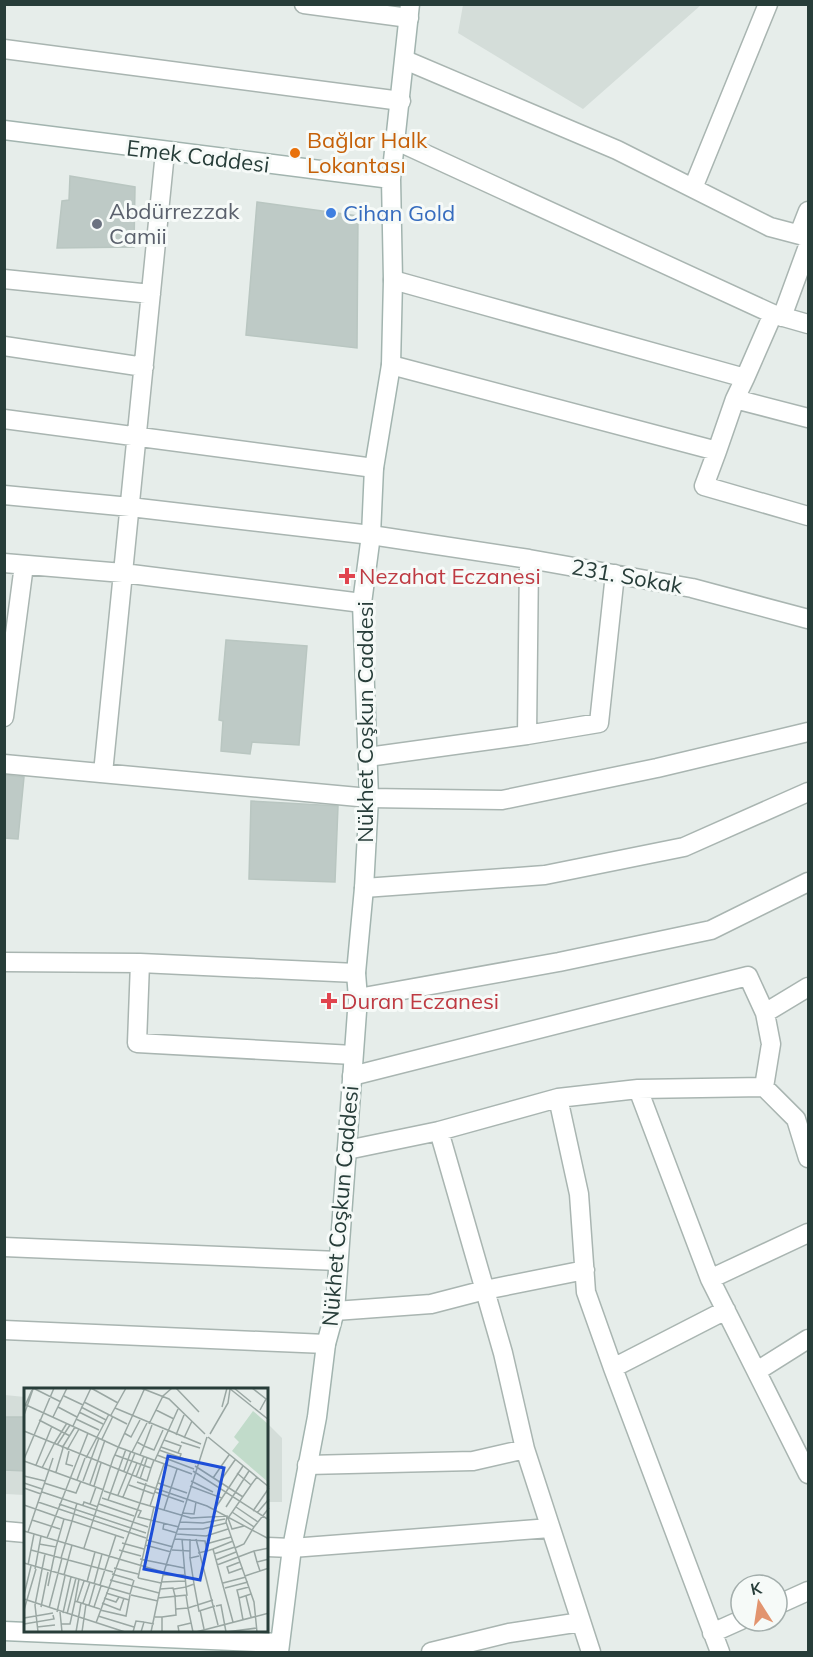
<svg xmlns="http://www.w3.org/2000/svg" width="813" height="1657" font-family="Mulish,sans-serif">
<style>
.built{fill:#d4ddd9}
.building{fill:#becac6;stroke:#b9c6c1;stroke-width:1.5}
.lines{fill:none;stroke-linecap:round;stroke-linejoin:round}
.street-casing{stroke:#a9b5b1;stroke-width:21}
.secondary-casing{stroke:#a2b4af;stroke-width:21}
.street{stroke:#fff;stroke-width:18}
.secondary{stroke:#fff;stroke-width:18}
.food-dot{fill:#e8710a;stroke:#f6faf8;stroke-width:2}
.shop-dot{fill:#3f7fe0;stroke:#f6faf8;stroke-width:2}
.worship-dot{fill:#6b7280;stroke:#f6faf8;stroke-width:2}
.health-dot{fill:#e0444e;stroke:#f6faf8;stroke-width:2}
.labels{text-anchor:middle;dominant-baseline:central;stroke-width:6;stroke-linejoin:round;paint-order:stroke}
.food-label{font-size:22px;fill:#c56008;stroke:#f6faf8;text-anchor:start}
.street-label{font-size:22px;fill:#273d39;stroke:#f6faf8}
.worship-label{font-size:22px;fill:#5b616d;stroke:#f6faf8;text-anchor:start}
.shop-label{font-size:22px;fill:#366cbe;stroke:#f6faf8;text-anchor:start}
.health-label{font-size:22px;fill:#be3a42;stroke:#f6faf8;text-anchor:start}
.inset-road{fill:none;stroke:#9aa7a3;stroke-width:1.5}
.view{fill:#1d4ed8;fill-opacity:0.15;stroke:#1d4ed8;stroke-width:3}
.inset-edge{fill:none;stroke:#273d39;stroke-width:3}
</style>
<rect width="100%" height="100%" fill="#e6edea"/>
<path class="built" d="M 463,5 L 463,4 L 701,5 L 583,109 L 458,33 Z
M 5,1395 L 25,1397 L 25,1495 L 5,1494 Z
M 267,1423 L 282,1438 L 282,1502 L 267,1502 Z"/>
<path class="building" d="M 70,176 L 135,187 L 134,247 L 57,248 L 62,201 L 69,200 Z
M 257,202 L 358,216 L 357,348 L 246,335 Z
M 226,640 L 307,646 L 299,745 L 252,742 L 250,754 L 221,751 L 223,721 L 219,720 Z
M 4,775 L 24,777 L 18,839 L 4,838 Z
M 251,801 L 338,806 L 335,882 L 249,879 Z
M 4,1417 L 26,1417 L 26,1471 L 4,1470 Z"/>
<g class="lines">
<g class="street-casing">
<path id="street" d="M 304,4 L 409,18
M 4,49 L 401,101
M 405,60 L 617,150 L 770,227 L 808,237
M 397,141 L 773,314 L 808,324
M 693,188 L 768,4
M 799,234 L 808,211
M 4,279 L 151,294
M 393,280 L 745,378 L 735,399
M 782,317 L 808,246
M 4,346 L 144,367
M 391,365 L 717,451 L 735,399 L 808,418
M 745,378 L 773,314
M 4,419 L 374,468
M 717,451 L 704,486 L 808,516
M 4,495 L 130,507 L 371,535 L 529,559 L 692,588 L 808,619
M 4,563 L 123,573 L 362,603
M 4,717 L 24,565
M 527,735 L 599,723 L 615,574
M 368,757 L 527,735 L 529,559
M 4,764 L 369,798 L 502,800 L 657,768 L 808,732
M 103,773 L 165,152
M 364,888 L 545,875 L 684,847 L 808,792
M 4,962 L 140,963 L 356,973
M 140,963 L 137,1043 L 353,1055
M 358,998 L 559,962 L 711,930 L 808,882
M 352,1076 L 748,976 L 765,1013 L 808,987
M 764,1087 L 771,1044 L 765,1013
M 638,1089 L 710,1279 L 808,1474
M 558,1098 L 579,1194 L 586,1292 L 613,1368
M 439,1131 L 503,1353 L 525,1449 L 591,1652
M 347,1150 L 439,1131 L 558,1098 L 638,1089 L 764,1087 L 796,1119 L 808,1158
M 4,1247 L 338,1261
M 710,1279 L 808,1233
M 335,1311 L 431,1304 L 485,1290 L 585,1270
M 4,1330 L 326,1344
M 757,1371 L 808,1339
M 307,1465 L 473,1461 L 525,1449
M 4,1531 L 26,1533
M 267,1547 L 292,1548 L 550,1528
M 777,1605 L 808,1591
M 712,1633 L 741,1620
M 431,1652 L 509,1633 L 581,1622
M 720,1652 L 613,1368 L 726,1310"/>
</g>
<g class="secondary-casing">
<path id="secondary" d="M 4,130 L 391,179
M 4,1631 L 280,1643
M 279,1652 L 292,1548 L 317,1417 L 326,1344 L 335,1311 L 358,998 L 356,973 L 364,888 L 369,798 L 362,603 L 371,535 L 374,468 L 391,365 L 393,280 L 391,179 L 410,4"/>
</g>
<use href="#street" class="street"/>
<use href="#secondary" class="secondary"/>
</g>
<circle class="food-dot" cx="295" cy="153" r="6"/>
<circle class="shop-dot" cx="331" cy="213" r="6"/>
<circle class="worship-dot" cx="97" cy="224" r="6"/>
<g class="health-dot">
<path d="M344 567h6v6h6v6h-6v6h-6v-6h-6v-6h6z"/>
<path d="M326 992h6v6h6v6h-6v6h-6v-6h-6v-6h6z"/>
</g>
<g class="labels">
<g class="food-label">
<text x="307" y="140">Bağlar Halk<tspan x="307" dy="25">Lokantası</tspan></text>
</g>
<g class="street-label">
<text transform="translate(198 156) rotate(7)">Emek Caddesi</text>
<text transform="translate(627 576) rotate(10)">231. Sokak</text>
<text transform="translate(365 722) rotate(-90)">Nükhet Coşkun Caddesi</text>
<text transform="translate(340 1206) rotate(-85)">Nükhet Coşkun Caddesi</text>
</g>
<g class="worship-label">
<text x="109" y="211">Abdürrezzak<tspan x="109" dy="25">Camii</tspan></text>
</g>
<g class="shop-label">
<text x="343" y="213">Cihan Gold</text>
</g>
<g class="health-label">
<text x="359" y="576">Nezahat Eczanesi</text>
<text x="341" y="1001">Duran Eczanesi</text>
</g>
</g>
<g transform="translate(24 1388)">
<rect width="244" height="244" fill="#e6edea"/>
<path d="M 229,23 L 244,36 L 244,94 L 208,63 L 215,54 L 210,49 Z" fill="#c1dbca"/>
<path class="inset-road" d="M 9,0 L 37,14M 67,0 L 94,15M 117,0 L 145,11 L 181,46M 152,0 L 175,24M 205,0 L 245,32M 210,0 L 227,14M 228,0 L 242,11 L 236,22M 40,8 L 59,17M 60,14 L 103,36M 0,16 L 94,59 L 168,86M 34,19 L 53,29M 57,19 L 82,32 L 85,26M 198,19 L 203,0M 0,20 L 8,2M 91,20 L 177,56M 132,22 L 150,31M 55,24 L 79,36M 0,27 L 9,1M 87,27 L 102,0M 29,29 L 43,0M 52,31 L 75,42M 15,32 L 46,48M 125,36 L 139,8 L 148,0M 49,38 L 67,0M 0,43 L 123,93 L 127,80M 100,45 L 107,49 L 116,32M 186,46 L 204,15 L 206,1M 152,47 L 160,27M 184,49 L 245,99M 160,50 L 168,33M 78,51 L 89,28M 140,52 L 157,58 L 154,65M 113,54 L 120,58 L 128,37M 157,54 L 176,60M 30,56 L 43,35M 33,57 L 46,37M 137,59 L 157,66 L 156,69M 38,60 L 51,39M 43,62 L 55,41M 135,62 L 172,75M 45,63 L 42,76 L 49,78M 108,64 L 123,35M 91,67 L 127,80 L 130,72M 116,67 L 120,58 L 130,62 L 139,42M 133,67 L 170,81M 62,70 L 82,32M 0,71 L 30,0M 131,72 L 154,21M 0,73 L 80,102M 12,77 L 28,38M 171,78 L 219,109M 18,80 L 30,56M 100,83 L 107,63M 169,83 L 245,132M 32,84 L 39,60M 213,85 L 227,97 L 233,89M 0,88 L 21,93M 112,89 L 120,68M 189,90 L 205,67M 116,91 L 123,70M 53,92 L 61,70M 59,93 L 75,50M 167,93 L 189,104M 113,94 L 183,118 L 245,151M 0,95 L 18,101M 20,95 L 52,105 L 57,93M 134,95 L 163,105M 195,95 L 211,72M 66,96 L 81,52M 105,97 L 130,106M 70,98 L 77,75M 166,98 L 198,110 L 190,122M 0,100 L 17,106M 80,103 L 116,115 L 122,95M 18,104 L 124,139M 131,104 L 160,114M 94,107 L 111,65M 99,109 L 113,75M 78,110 L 117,123 L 114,129 L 155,139M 198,110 L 219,78M 84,112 L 102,61M 14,114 L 122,150M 53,115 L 48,133 L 100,150M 35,116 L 122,145M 66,116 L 72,99M 75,116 L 110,128M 0,117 L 40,131 L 32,159 L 15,156M 59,117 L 60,114 L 74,119M 126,118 L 140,76M 202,119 L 225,83M 212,119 L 234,134M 140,122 L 153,81M 229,123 L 245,100M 208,124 L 230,139 L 220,156 L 211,160M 158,125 L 170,126 L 172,114M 233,125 L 245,111M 8,132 L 36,141M 156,134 L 179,135 L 201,131M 140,135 L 139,141 L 153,145M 220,138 L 208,141 L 204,130 L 227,97M 230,139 L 245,120M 154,141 L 179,141 L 202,135M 0,143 L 139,184M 4,144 L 29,70M 153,146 L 182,148 L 204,141M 23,150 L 64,45M 151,151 L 181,153 L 183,163 L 174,165M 158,151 L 162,199 L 170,196 L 175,223 L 191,218M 172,151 L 194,237M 123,152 L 149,159M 98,155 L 120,161M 182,156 L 207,149M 121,157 L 147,164M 60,160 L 89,71 L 120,2M 189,161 L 209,153M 7,162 L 89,184M 95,162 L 117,168M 148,162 L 166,163M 183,163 L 189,161 L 209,234M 190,166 L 211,159M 37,170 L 48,133 L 40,131M 166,170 L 166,151M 116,171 L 160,180M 192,172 L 212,164M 216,174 L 203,179 L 205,185 L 219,180M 233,174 L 230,163 L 245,160M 0,175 L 106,206 L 110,192M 4,177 L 10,146M 193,177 L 230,163M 90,180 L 114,186M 11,181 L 17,148M 236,183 L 233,174 L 245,171M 88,186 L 109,192M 40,187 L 48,157M 139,187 L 160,187M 221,188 L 245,180M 114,190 L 130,119M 114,190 L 137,195M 86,192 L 135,205M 63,194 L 71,164M 137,194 L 161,193M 199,195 L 222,189M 70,196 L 78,166M 170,196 L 166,170 L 175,168M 76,197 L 92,147M 24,198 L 32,159M 225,199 L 213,202 L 215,210 L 227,206M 201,200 L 224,194M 136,201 L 149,200 L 151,208 L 152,227 L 138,229M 82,205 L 105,212M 0,207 L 7,178M 107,207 L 134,213M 162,207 L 164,220 L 189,212M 222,208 L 227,229M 80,210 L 92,214 L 95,209M 134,210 L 163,207 L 162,199 L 150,201M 215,210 L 219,232M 0,211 L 101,244M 51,213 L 55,191M 53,214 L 60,193M 59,215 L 66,194M 78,215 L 96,222 L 100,210M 65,217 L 71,196M 192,218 L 197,217 L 202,244M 17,219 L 24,184M 70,219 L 77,198M 25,220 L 38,170M 152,221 L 164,220 L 169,244M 0,222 L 12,181M 76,222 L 102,228 L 106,207M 176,222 L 180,241M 33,224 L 41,188M 36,224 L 38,244M 39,225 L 47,189M 43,226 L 52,190M 74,228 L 110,239M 131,229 L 138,229 L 138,244M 0,230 L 29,225M 72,235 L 116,115 L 167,130 L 203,128 L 202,134 L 230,214 L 233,244M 0,236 L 30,231 L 29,227M 37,236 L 46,236 L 51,213 L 76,221M 13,239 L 31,237M 14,244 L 11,217 L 21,166M 52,244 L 57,215M 58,244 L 62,216M 109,244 L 112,233 L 120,234M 117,244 L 120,234 L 130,236M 127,244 L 139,187 L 183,49M 155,244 L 154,238 L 167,235M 172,244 L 245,225M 202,244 L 233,240"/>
<path class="view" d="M 144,68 L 200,80 L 176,192 L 120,181 Z"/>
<rect width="244" height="244" class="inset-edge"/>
</g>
<rect width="813" height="1657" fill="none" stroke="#273d39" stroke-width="12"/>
<g transform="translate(759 1603) rotate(348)"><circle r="28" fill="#f6faf8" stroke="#a3aeac" stroke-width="1.5"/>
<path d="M0-4.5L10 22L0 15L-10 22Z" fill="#e2946f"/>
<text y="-9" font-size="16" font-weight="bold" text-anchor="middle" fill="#273d39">K</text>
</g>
</svg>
